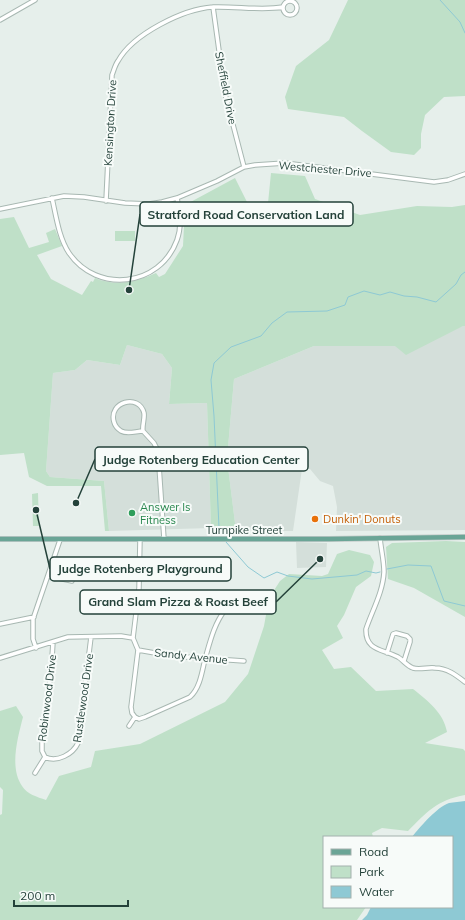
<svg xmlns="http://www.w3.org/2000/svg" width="465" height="920" font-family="Mulish,sans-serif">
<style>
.built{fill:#d4dfda}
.green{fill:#bfe0c8}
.water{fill:#8ec9d4}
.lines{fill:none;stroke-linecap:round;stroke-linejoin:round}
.stream{stroke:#8ec9d4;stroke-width:1}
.minor-casing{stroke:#a8b8b2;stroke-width:5.5}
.major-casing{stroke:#c2cac8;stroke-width:6}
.minor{stroke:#fff;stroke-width:3.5}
.major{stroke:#6aa596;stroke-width:4.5}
.leisure-dot{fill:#2e9e5b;stroke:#f7fbf9;stroke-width:1.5}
.food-dot{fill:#e8710a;stroke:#f7fbf9;stroke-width:1.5}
.labels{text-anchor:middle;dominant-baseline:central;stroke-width:4;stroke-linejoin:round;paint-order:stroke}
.street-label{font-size:11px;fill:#24423a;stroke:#f7fbf9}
.leisure-label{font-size:11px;fill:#27864d;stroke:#f7fbf9;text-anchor:start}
.food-label{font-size:11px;fill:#c56008;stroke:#f7fbf9;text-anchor:start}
.leader{fill:none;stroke:#24423a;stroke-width:1.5}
.callout-dot{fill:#24423a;stroke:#f7fbf9;stroke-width:1.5}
.callout{fill:#f7fbf9;stroke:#24423a;stroke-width:1.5}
.callout-label{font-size:12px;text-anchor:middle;font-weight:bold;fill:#24423a}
</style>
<rect width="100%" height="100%" fill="#e6efeb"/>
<path class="built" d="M 463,326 L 465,326 L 465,530 L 336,531 L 337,507 L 333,486 L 320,481 L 310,469 L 302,469 L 293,531 L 236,531 L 227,459 L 234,379 L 314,346 L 396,346 Z
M 127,345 L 162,354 L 172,368 L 169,404 L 207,403 L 211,528 L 109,531 L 104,481 L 50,477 L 46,471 L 53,373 L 75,370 L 87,360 L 120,365 Z
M 296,542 L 327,543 L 326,567 L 297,568 Z"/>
<path class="green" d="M 348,0 L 465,0 L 465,96 L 444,97 L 425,115 L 421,134 L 421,148 L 414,155 L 391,152 L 362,131 L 344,117 L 288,109 L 285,97 L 296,66 L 329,40 Z
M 271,173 L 305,176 L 315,199 L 360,215 L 417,206 L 452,207 L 465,205 L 465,326 L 463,326 L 406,355 L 395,346 L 314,346 L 234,379 L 227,459 L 236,531 L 211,528 L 207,403 L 169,404 L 172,368 L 162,354 L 127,345 L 120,365 L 87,360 L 75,370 L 53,373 L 46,471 L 50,477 L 104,481 L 109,531 L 105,531 L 101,486 L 47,486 L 29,477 L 24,453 L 0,455 L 0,219 L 14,217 L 29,248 L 49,242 L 46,233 L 55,229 L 62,246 L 37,255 L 51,279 L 82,295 L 91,281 L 93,282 L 95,278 C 116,287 136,282 156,273 L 159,277 L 165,274 L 183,246 L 185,205 L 235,178 L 247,202 L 268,203 Z
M 115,231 L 135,231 L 135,241 L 115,241 Z
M 38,493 L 39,526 L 33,526 L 32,494 Z
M 446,541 L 465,542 L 465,617 L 414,588 L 388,579 L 386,547 L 392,543 Z
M 349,550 L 370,555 L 374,562 L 371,576 L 356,587 L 344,615 L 337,626 L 343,638 L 322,650 L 334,669 L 351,667 L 376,691 L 413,689 C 427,700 444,713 447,732 L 425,743 L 463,749 L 465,751 L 465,795 C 437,800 427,812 408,831 L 382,828 L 372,833 L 373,837 L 324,837 L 324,907 L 366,907 L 357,920 L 0,920 L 0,815 L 2,814 L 3,790 L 0,787 L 0,711 L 16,706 L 23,717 C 18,737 9,767 22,786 C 27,794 37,797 46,800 L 59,776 L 91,767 L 95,751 L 140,744 L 225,702 L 248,674 L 264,626 L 269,598 L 280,581 L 289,574 L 322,576 L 328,574 L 337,554 Z"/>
<path class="water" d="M 465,801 L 465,920 L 362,920 L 367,915 L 371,907 L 452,907 L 452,837 L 412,837 C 420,827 437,807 449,803 C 454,802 460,802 465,801 Z"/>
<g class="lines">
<path class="stream" d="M 440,0 L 460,22 L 465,33
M 224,537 L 219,528 L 214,416 L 211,380 L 214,363 L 231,347 L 261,336 L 272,323 L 287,312 L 327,311 L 345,305 L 348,297 L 364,291 L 380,295 L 390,292 L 404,296 L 417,297 L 436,302 L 456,284 L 461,275 L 465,272
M 226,542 L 248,567 L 264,578 L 277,572 L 288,576 L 312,579 L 357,575 L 366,571 L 376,573 L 380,572
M 387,569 L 408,565 L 431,566 L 444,601 L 465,606"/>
<g class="minor-casing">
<path id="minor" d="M283 8a7 7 0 1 1 14 0a7 7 0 1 1-14 0Z
M 213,7 L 225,94 L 244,167
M 0,20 L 35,0
M 52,198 C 56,216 59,238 69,253 C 97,294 160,287 177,240 C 182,226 180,213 177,198
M 106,201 L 112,75 C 114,70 115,65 118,61 C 133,34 183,9 213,7 C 236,6 261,11 283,7
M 0,209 L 64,196 L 84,197 L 125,203 L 149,204 L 162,202 L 177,198 L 217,181 L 244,167 L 255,165 L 285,163 L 434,182 L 448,180 L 465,174
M 143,431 C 136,431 128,435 121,431 C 118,429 115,426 114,422 C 108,402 139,393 144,413 C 145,419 142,425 143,431 L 154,443 L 158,451 L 164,539
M 380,538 C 381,549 384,561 384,572 C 383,592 372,611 366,629 C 365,651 383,649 398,657 C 403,660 407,666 413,668 C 420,670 428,667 435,668 C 447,668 456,675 465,682
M 48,576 L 72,581
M 0,624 L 34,617
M 36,648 L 33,639 L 33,619 L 60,540
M 138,650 L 172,656 L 244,661
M 387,653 L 393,634 L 396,633 L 407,636 L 410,639 L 410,642 L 404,661
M 0,658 L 68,637 L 121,636 L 133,638
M 135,717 L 139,719 L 145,717 L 190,697 C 200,688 202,672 205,659 C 210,642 214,624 225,610
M 129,726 L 135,717 L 132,713 L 131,707 L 138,650 L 133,638 L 139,588 L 140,539
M 45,757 C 57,763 73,754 78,743 L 91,637
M 35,773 L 45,757 L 42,751 L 42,742 L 51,673 L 53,642"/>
</g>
<g class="major-casing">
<path id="major" d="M 0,539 L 329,539 L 465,537"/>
</g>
<use href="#minor" class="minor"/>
<use href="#major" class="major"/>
</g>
<circle class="leisure-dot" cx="132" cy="513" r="4"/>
<circle class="food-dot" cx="315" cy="519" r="4"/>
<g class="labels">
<g class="street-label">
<text transform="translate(226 88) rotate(79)">Sheffield Drive</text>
<text transform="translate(110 123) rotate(-87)">Kensington Drive</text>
<text transform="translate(325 169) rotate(5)">Westchester Drive</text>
<text x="244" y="530">Turnpike Street</text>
<text transform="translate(191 656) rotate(6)">Sandy Avenue</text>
<text transform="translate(47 698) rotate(-83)">Robinwood Drive</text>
<text transform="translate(83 698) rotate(-82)">Rustlewood Drive</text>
</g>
<g class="leisure-label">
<text x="140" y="507">Answer Is<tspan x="140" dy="13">Fitness</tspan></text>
</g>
<g class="food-label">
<text x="323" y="519">Dunkin' Donuts</text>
</g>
</g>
<path class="leader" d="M129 290L140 214M76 503L95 459M36 510L50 569M320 559L276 602"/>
<g class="callout-dot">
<circle cx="129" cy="290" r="4"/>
<circle cx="76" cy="503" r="4"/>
<circle cx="36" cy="510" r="4"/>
<circle cx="320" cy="559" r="4"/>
</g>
<g class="callout">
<rect x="140" y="202" width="213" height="24" rx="4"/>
<rect x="95" y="447" width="213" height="24" rx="4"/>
<rect x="50" y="557" width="181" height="24" rx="4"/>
<rect x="80" y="590" width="196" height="24" rx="4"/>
</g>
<g class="callout-label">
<text x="246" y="219">Stratford Road Conservation Land</text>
<text x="201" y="464">Judge Rotenberg Education Center</text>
<text x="140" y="573">Judge Rotenberg Playground</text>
<text x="178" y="606">Grand Slam Pizza &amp; Roast Beef</text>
</g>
<rect x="323" y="836" width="130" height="72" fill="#f7fbf9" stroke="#a3b1ad"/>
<rect x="331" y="849" width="20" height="6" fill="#6aa596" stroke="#a3b1ad"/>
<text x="359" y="856" font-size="12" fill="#24423a">Road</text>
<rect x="331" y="866" width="20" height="12" fill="#bfe0c8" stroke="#a3b1ad"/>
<text x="359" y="876" font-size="12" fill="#24423a">Park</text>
<rect x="331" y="886" width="20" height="12" fill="#8ec9d4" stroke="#a3b1ad"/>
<text x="359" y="896" font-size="12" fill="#24423a">Water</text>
<path d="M14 900v6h114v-6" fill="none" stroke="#24423a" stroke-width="2"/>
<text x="20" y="900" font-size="12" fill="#24423a" stroke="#f7fbf9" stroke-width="3" paint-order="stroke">200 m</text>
</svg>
